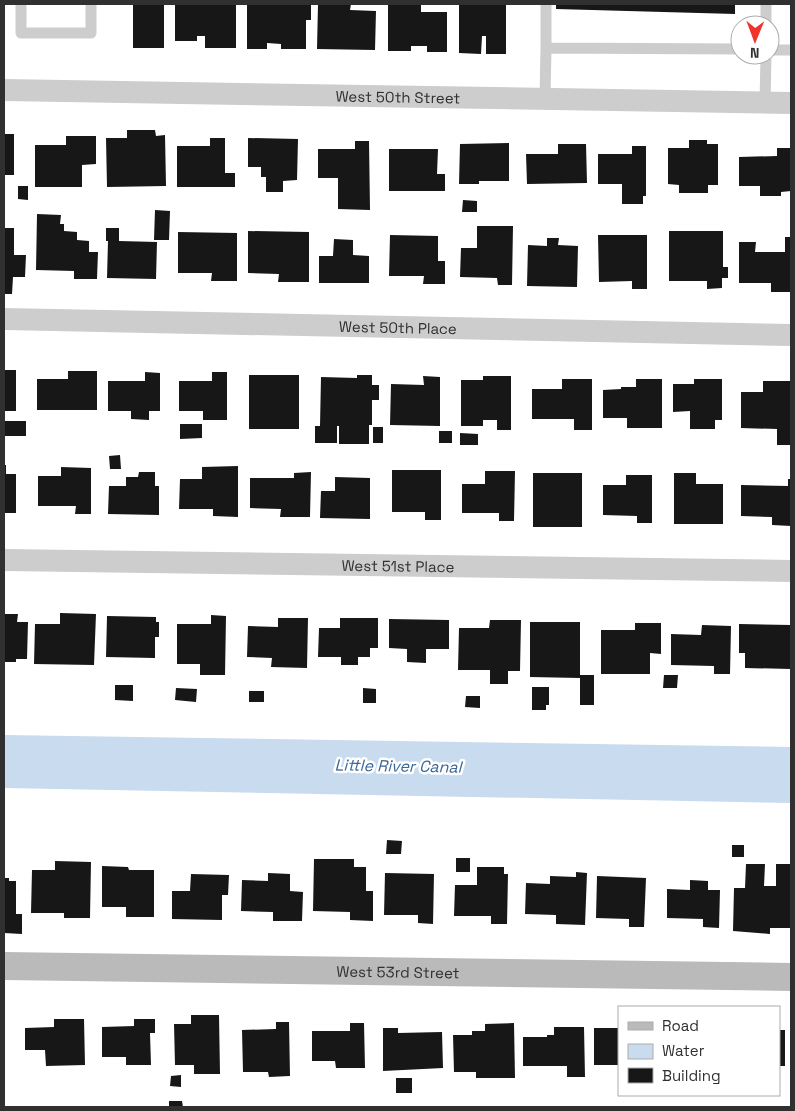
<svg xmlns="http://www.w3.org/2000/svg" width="795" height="1111" font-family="'Space Grotesk',sans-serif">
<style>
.water{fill:#c9dbee}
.building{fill:#171717}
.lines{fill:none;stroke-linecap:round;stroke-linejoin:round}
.lane{stroke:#cdcdcd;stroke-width:11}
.street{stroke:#cdcdcd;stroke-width:22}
.secondary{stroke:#bababa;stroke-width:28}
.labels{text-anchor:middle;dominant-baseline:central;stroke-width:5;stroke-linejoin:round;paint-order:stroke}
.street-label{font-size:15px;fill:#303030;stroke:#fff}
.water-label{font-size:16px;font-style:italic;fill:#396897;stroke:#fff}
</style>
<rect width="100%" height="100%" fill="#fff"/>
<path class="water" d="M 4,735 L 791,747 L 791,803 L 4,788 Z"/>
<path class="building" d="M 133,4 L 164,4 L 164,48 L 133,48 Z
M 175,4 L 236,4 L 236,48 L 205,48 L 205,36 L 197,36 L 197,41 L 175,41 Z
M 247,4 L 311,5 L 311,20 L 306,20 L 306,49 L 281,49 L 281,44 L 267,43 L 267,49 L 247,49 Z
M 318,4 L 351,4 L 350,10 L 376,11 L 375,50 L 317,49 Z
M 459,4 L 506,4 L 506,54 L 486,54 L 486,36 L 482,36 L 481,54 L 459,53 Z
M 556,4 L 735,4 L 735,14 L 556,9 Z
M 388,5 L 421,5 L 421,12 L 447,12 L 447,52 L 427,52 L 427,46 L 411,46 L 411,51 L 388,51 Z
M 127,130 L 155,130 L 156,136 L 165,135 L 166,186 L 107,187 L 106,138 L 127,138 Z
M 4,134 L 14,134 L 14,175 L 4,175 Z
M 66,136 L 96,136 L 96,164 L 82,165 L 82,187 L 35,187 L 35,145 L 66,145 Z
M 210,138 L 225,138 L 225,173 L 235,173 L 235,187 L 177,187 L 177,146 L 210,146 Z
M 248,138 L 298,139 L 297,180 L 283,181 L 283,192 L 266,192 L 266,177 L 261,177 L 261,167 L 248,167 Z
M 689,140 L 707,140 L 707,144 L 718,144 L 718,185 L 708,185 L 708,193 L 679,193 L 679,185 L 668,184 L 668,148 L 689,148 Z
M 355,141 L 369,141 L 370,210 L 338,209 L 338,178 L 318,178 L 318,149 L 355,149 Z
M 509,143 L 509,181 L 479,181 L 479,184 L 459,184 L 460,144 Z
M 558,144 L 586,144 L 587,183 L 527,184 L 526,154 L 558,154 Z
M 632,146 L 646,146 L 646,196 L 643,196 L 643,204 L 622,204 L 622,184 L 598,184 L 598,154 L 632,154 Z
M 777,148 L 791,148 L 791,191 L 781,192 L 781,196 L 760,196 L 760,186 L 739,186 L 739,157 L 777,156 Z
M 389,149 L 438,149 L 437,174 L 445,174 L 445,191 L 389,191 Z
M 18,186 L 28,186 L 28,200 L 18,199 Z
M 463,200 L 477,201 L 477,212 L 462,212 Z
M 155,210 L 170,211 L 169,240 L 154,240 Z
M 37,214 L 61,215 L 60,224 L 64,224 L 64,231 L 77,232 L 77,240 L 89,241 L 89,252 L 98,252 L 97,279 L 74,279 L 74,271 L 36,270 Z
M 477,226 L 513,226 L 512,285 L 498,285 L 497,278 L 460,277 L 461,248 L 477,248 Z
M 4,228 L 14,228 L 14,255 L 26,255 L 25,277 L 13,277 L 12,294 L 4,294 Z
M 106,228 L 119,228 L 119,241 L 157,242 L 156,279 L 107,278 L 108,241 L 106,241 Z
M 248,231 L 309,232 L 309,282 L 278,282 L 279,274 L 248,273 Z
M 669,231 L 723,231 L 723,267 L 728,267 L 728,278 L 722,278 L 722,288 L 707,289 L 707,281 L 669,281 Z
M 178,232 L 237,233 L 237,281 L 211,281 L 212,273 L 178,273 Z
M 390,235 L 438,236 L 438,261 L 445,261 L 445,284 L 423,284 L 424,276 L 389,276 Z
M 598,235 L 647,235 L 647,289 L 632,289 L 632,281 L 599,282 Z
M 785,237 L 791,237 L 791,292 L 771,292 L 771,283 L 739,283 L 739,242 L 756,242 L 755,252 L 785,252 Z
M 547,238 L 559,238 L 558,245 L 578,246 L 577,287 L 527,286 L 528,245 L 547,246 Z
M 334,239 L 353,240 L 353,255 L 369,256 L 369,283 L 319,283 L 319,256 L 333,256 Z
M 4,370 L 16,370 L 16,411 L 4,411 Z
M 68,371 L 97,371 L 97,410 L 37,410 L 37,379 L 68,379 Z
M 145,372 L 160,373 L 160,411 L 149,411 L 149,420 L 131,419 L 131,411 L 108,411 L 108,381 L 145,381 Z
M 212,372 L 227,372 L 227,420 L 203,420 L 203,411 L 179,411 L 179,381 L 212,381 Z
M 249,375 L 299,375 L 299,429 L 249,429 Z
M 357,375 L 372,375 L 372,385 L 379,385 L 379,400 L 372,400 L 372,425 L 369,425 L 369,444 L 339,444 L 339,426 L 337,426 L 337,443 L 315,443 L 315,426 L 320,426 L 321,377 L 357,378 Z
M 423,376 L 440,377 L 440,426 L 390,425 L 391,384 L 424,385 Z
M 483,376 L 511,376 L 511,430 L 497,430 L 497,420 L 483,420 L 483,426 L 461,426 L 461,380 L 483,380 Z
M 562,379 L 592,379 L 592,430 L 574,430 L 574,419 L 532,419 L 532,389 L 562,389 Z
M 636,379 L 662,379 L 662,428 L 627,428 L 627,418 L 603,418 L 603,390 L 621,389 L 621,387 L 636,387 Z
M 694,379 L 722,379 L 722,420 L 715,420 L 715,429 L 690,429 L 690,411 L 673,412 L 673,384 L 694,384 Z
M 763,381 L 791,381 L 791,445 L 777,445 L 777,429 L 741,428 L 741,392 L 763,392 Z
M 4,421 L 26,421 L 26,436 L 4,436 Z
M 180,424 L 202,424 L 202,438 L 180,439 Z
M 373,427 L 383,427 L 383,443 L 373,443 Z
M 439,431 L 452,431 L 452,443 L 439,443 Z
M 460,433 L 478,434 L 478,445 L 460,445 Z
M 120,455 L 121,469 L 110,469 L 109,456 Z
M 4,465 L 6,465 L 6,474 L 16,474 L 16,513 L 4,513 Z
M 238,466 L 238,517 L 213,516 L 213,509 L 179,509 L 180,479 L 202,479 L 202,467 Z
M 61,467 L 91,468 L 91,514 L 75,514 L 76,506 L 38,506 L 38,476 L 61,476 Z
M 392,470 L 441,470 L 441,520 L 425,520 L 425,512 L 392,512 Z
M 485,471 L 515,471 L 514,521 L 499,521 L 499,513 L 462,513 L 462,484 L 485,484 Z
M 139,472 L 155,472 L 155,486 L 159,486 L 159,515 L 108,514 L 109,486 L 126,486 L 126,477 L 138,477 Z
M 311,472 L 310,517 L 280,517 L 281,509 L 250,508 L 250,478 L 294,478 L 294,473 Z
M 533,473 L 582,473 L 582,527 L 533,527 Z
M 674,473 L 696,473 L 696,484 L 723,484 L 723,524 L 674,524 Z
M 626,475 L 652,475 L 652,523 L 637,523 L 637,516 L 603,515 L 603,485 L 626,485 Z
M 335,477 L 370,478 L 370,519 L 320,518 L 321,491 L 335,491 Z
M 788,479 L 791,479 L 791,526 L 772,525 L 772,517 L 741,516 L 741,485 L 788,486 Z
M 60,613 L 96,614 L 94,665 L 34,664 L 35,624 L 60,624 Z
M 4,614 L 18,614 L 17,622 L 28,622 L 27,659 L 16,659 L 16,662 L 4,662 Z
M 211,615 L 226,616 L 225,675 L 200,675 L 200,664 L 177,664 L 177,624 L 211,624 Z
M 107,616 L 156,617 L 156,622 L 159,622 L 159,637 L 155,637 L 155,658 L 106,657 Z
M 278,618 L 308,618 L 307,668 L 271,667 L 272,658 L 247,657 L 248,626 L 278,627 Z
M 340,618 L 378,618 L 378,648 L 370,648 L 370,657 L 358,657 L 358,665 L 341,665 L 341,657 L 318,657 L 319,628 L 340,628 Z
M 389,619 L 449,620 L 449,649 L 426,649 L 426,663 L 407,662 L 407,649 L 389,648 Z
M 490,620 L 521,620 L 520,671 L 508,671 L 508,684 L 490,684 L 490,670 L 458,670 L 459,628 L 489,628 Z
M 530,622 L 580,622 L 580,675 L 594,675 L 594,705 L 580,705 L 580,678 L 530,677 Z
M 635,623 L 661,623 L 661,654 L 650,653 L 650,674 L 601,674 L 601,630 L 635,630 Z
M 739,624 L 791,625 L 791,669 L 745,668 L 745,653 L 739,653 Z
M 702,625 L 731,626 L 730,674 L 714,674 L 714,666 L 671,665 L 671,634 L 701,635 Z
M 664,675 L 678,675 L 677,688 L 663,688 Z
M 115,685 L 133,685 L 133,701 L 115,700 Z
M 532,687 L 549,687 L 549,705 L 546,705 L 546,710 L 532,710 Z
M 176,688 L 197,689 L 196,702 L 175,700 Z
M 363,688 L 376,689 L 376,703 L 363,703 Z
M 249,691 L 264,691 L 264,702 L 249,702 Z
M 466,696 L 480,696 L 480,708 L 465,707 Z
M 387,840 L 402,841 L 401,854 L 386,854 Z
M 732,845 L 744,845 L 744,857 L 732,857 Z
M 456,858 L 470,858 L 470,872 L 456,872 Z
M 314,859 L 354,859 L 354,867 L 366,867 L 366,891 L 373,891 L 373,921 L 350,920 L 350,912 L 313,911 Z
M 55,861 L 91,862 L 90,918 L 64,918 L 64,913 L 31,913 L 32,870 L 55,870 Z
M 746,864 L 765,864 L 764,886 L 776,886 L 776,864 L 791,864 L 791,928 L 770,928 L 770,934 L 733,931 L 734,888 L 745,888 Z
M 102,866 L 128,867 L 129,870 L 154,870 L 154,917 L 126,917 L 126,907 L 102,907 Z
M 477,867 L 504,867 L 504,874 L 508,874 L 507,924 L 491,924 L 491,916 L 454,916 L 455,885 L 477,885 Z
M 576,872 L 587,873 L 585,925 L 556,924 L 556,915 L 525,914 L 526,883 L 550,884 L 550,876 L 576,877 Z
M 268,873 L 290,874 L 290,891 L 303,892 L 302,921 L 273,921 L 273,912 L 241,911 L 242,880 L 268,881 Z
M 385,873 L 434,874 L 433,924 L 418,923 L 418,915 L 384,915 Z
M 191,874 L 229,875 L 228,895 L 222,895 L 222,920 L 172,919 L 172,891 L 190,891 Z
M 597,876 L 646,878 L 644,927 L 629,927 L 629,919 L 596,918 Z
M 4,878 L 9,878 L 9,881 L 16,881 L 16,914 L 22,914 L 22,934 L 4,933 Z
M 690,880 L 708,881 L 708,890 L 720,890 L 719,928 L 703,927 L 703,919 L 667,918 L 667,889 L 690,890 Z
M 191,1015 L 219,1015 L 220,1074 L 194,1074 L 194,1065 L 175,1065 L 174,1024 L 191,1024 Z
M 54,1019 L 84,1019 L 85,1065 L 46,1066 L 45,1050 L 25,1050 L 25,1028 L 54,1027 Z
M 134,1019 L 155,1019 L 155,1033 L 150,1033 L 151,1065 L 126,1065 L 126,1057 L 102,1057 L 102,1027 L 134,1026 Z
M 276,1022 L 289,1022 L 290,1076 L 269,1077 L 268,1072 L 243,1072 L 242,1030 L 276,1029 Z
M 350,1023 L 364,1023 L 365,1068 L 336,1068 L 335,1061 L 312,1061 L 312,1031 L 350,1031 Z
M 514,1023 L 515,1078 L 476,1078 L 476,1072 L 454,1072 L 453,1035 L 472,1035 L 472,1031 L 485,1031 L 485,1024 Z
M 554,1027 L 584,1027 L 585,1077 L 567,1077 L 567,1066 L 523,1066 L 523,1037 L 547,1037 L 547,1035 L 554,1035 Z
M 383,1028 L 398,1028 L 398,1033 L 442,1032 L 443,1068 L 383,1071 Z
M 594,1028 L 619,1028 L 619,1065 L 594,1065 Z
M 779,1030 L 785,1030 L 785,1066 L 779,1066 Z
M 181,1075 L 181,1087 L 170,1086 L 171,1076 Z
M 396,1078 L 412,1078 L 412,1093 L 396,1093 Z
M 169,1101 L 182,1101 L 183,1107 L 169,1107 Z"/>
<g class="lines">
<path class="lane" d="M 21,4 L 21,33 L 91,33 L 91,4
M 766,25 L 766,4
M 546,48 L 546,4
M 770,50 L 791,50
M 545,99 L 546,48 L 740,49
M 765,103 L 766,55"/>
<g class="street">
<path id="s1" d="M 4,90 L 791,103"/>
<path id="s2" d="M 4,319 L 791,335"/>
<path id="s3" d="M 4,560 L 791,571"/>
</g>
<path class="secondary" id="s4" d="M 4,966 L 791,977"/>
</g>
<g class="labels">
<g class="street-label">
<text stroke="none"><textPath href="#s1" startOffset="394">West 50th Street</textPath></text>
<text stroke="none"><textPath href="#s2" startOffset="394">West 50th Place</textPath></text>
<text stroke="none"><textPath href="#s3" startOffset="394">West 51st Place</textPath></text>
<text stroke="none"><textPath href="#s4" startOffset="394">West 53rd Street</textPath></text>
</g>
<g class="water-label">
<text transform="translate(398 766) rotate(1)">Little River Canal</text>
</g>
</g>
<rect width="795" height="1111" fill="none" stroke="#303030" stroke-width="10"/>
<rect x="618" y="1006" width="162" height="90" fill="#ffffff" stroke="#acacac"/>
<rect x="628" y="1022" width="25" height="8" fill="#bababa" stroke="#acacac"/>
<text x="662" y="1031" font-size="15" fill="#303030">Road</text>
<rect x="628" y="1044" width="25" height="15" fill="#c9dbee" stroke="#acacac"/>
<text x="662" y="1056" font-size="15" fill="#303030">Water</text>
<rect x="628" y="1068" width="25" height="15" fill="#171717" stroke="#acacac"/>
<text x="662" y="1081" font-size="15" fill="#303030">Building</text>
<g transform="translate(755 40) rotate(181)"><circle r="24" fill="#ffffff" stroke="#acacac"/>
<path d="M0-4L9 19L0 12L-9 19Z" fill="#ee342c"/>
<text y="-8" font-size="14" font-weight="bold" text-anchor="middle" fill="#303030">N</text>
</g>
</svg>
